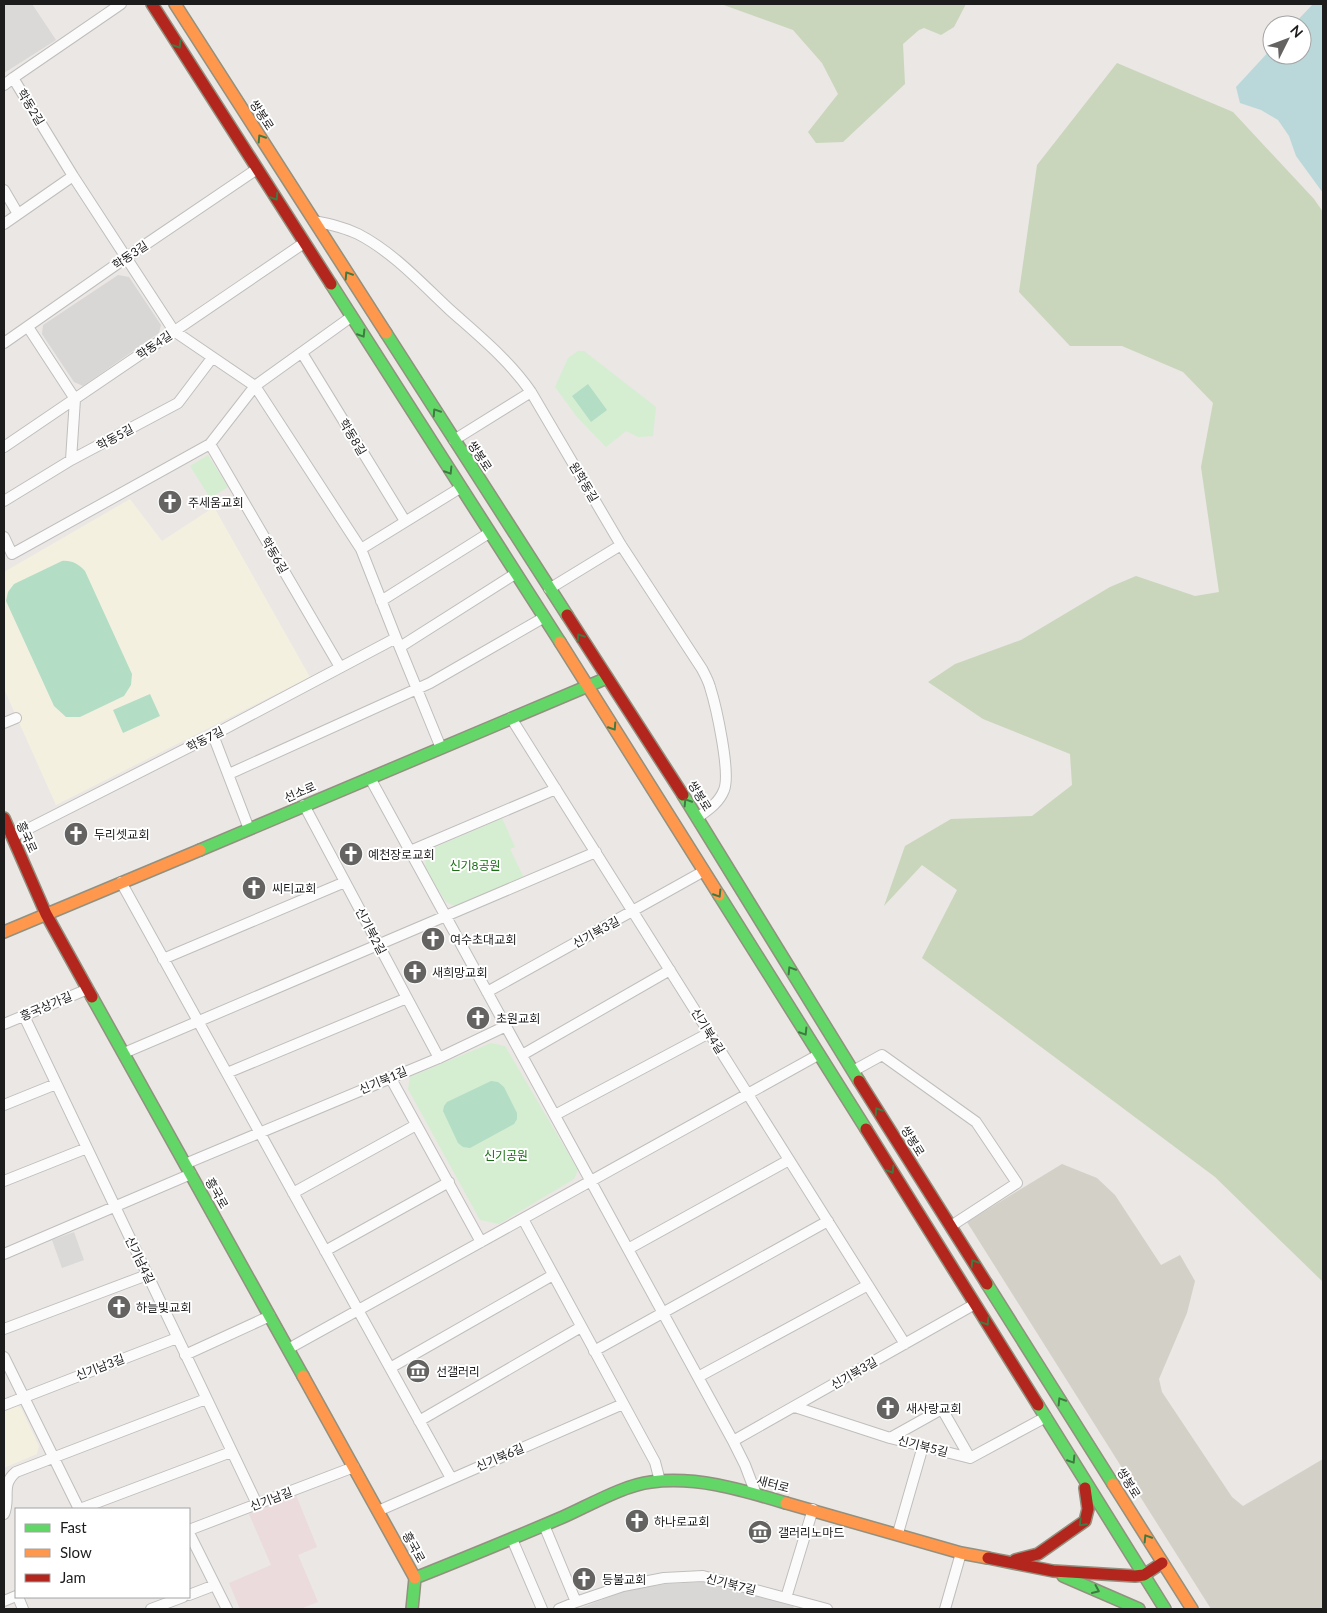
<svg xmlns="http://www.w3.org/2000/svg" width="1327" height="1613" font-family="Lato,'Noto Sans KR',sans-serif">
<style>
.residential{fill:#d9d7d6}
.commercial{fill:#ebdbdc}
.education{fill:#f4f0e0}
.construction{fill:#d3d0c7}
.forest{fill:#c9d6bb}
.park{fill:#d5eed1}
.pitch{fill:#b3ddc5}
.parking{fill:#dad9d8}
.water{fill:#bad8da}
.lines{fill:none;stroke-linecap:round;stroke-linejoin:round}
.street-casing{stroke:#c0bebd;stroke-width:12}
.fast-casing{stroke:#92907e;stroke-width:14}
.slow-casing{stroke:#92907e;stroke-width:14}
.jam-casing{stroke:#92907e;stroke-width:14}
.street{stroke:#fcfbfb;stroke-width:10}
.fast{stroke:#63d668;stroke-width:11}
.slow{stroke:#ff974d;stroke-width:11}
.jam{stroke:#b3261e;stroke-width:11}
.oneway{stroke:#407942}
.labels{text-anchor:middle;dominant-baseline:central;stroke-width:4;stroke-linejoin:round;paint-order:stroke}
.street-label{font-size:12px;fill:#1c1c1c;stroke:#fff}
.poi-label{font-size:12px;fill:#1c1c1c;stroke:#fff;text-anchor:start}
.park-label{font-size:12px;fill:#196f14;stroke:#fff}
</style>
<rect width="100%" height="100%" fill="#eae7e4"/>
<path class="residential" d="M 118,275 L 129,277 L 161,325 L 159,333 L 83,386 L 74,382 L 42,334 L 43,325 Z
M 703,1582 L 794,1606 L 793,1609 L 578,1609 L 627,1590 L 666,1584 Z"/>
<path class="commercial" d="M 296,1495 L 317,1547 L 298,1555 L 318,1602 L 300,1609 L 240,1609 L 229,1583 L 271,1565 L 249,1514 Z"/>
<path class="education" d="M 130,499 L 162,541 L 214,507 L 310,677 L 56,805 L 4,689 L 4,572 Z
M 14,1404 L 21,1408 L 39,1446 L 37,1454 L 4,1468 L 4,1408 Z"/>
<path class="construction" d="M 1062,1164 L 1097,1178 L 1115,1195 L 1161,1265 L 1180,1255 L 1195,1281 L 1187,1313 L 1159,1379 L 1162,1392 L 1232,1497 L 1243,1506 L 1323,1459 L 1323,1609 L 1211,1609 L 967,1222 Z"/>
<path class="forest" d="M 721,4 L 966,4 L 954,27 L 941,35 L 924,28 L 919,30 L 903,44 L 905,84 L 843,142 L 816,143 L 808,132 L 838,94 L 822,63 L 793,30 Z
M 1117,63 L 1233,112 L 1314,199 L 1323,212 L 1323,1282 L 1215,1177 L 922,958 L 957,890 L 922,865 L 884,906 L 905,846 L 951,819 L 1032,816 L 1072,785 L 1070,754 L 983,719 L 928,682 L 955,664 L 1021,640 L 1110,587 L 1136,576 L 1195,596 L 1219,592 L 1201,467 L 1213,403 L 1183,372 L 1122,346 L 1070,346 L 1019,292 L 1037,165 Z"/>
<path class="park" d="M 578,351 L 584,351 L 656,407 L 653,436 L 638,437 L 626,431 L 606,447 L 577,417 L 555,387 L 568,358 Z
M 208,455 L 228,487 L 210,498 L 190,466 Z
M 502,818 L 515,847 L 510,849 L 524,878 L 459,908 L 446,902 L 425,869 L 427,851 Z
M 491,1043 L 505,1046 L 578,1170 L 574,1179 L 499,1224 L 480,1220 L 408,1089 L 410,1077 Z"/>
<path class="pitch" d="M 588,384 L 607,410 L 591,422 L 572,396 Z
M 62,561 C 71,560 79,564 85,571 L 132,674 L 131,685 L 124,696 L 80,717 L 66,717 L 54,706 L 6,601 L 8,592 L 14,584 Z
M 150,694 L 160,716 L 123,733 L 113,710 Z
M 491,1081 L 498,1082 L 504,1087 L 517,1113 L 517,1119 L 514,1124 L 470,1148 L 463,1147 L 458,1143 L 443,1111 L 444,1106 L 447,1102 Z"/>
<path class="parking" d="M 4,4 L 32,4 L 56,40 L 4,73 Z
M 74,1232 L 84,1260 L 62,1268 L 52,1240 Z"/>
<path class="water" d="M 1313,4 L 1323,4 L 1323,193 L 1296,156 L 1289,136 L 1278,120 L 1261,110 L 1240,103 L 1236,87 L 1272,48 L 1272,55 L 1302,55 L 1302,25 L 1293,25 Z"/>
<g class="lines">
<g class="street-casing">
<path id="street" d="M 4,85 L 13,78
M 73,176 L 174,331 L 255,386 L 361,549 L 396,638 L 441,748
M 4,190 L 18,214
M 314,221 C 329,224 344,227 358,234 C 393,252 421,283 450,310 C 478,335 509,360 531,392 L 621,545 L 702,669 C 705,675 708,680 710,687 C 716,706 731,773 724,790 C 719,803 708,810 697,818
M 4,224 L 73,176 L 13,78 L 121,4
M 28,327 L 75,399 L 71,460
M 4,343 L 127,257 L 257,169
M 302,353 L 405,521
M 454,440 L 531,392
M 210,444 L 340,667
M 4,447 L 304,243
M 4,501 L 71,460 L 178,403 L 212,358
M 4,537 L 12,554 L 210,444 L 255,386 L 351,317
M 361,549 L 460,488
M 549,589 L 621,545
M 381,601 L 489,533
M 400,647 L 515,574
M 511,718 L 905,1344
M 4,723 L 16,718
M 213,735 L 249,829
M 229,774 L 430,683 L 543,618
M 370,778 L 733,1441 L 745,1465 L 756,1494
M 304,805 L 439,1058
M 12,837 L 213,735 L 396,638
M 410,851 L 556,789
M 121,882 L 451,1478
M 163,959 L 345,882
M 487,992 L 704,871
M 24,1016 L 257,1504
M 4,1024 L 88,989
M 124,1053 L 596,852
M 522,1055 L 670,970
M 853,1071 L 882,1055 L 976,1122 L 1017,1183 L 951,1226
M 227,1073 L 407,998
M 390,1077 L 481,1242
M 4,1105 L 56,1084
M 555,1115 L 709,1033
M 185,1164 L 439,1058 L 506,1026
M 4,1181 L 87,1148
M 293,1193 L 416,1125
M 523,1219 L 655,1462 L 660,1481
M 628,1249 L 789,1160
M 325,1251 L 449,1182
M 4,1254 L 191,1174
M 4,1329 L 147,1275
M 288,1349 L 818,1055
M 594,1351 L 828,1221
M 185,1355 L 270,1316
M 4,1357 L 79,1509
M 390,1368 L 553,1275
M 698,1377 L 868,1285
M 4,1405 L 177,1338
M 795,1407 L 890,1438 L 970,1458 L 1046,1417
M 419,1421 L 581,1327
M 890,1438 L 942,1409 L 970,1458
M 733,1441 L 975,1304
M 80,1509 L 231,1452
M 378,1511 L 623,1404
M 4,1514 C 11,1499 0,1485 16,1472 L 206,1399
M 544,1525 L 576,1602
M 189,1530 L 354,1467
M 189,1533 L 227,1609
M 898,1533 L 923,1446
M 512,1539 L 542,1609
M 189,1595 L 215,1585
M 18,1597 L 23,1609
M 786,1598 L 813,1509
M 4,1601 L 16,1596
M 151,1609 L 183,1597
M 559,1609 L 576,1602 L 623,1586 L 664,1578 L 703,1576 L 827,1609
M 945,1609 L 961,1553"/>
</g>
<g class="fast-casing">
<path id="fast" d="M 331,284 L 560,642
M 386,333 L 567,615
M 683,795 L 859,1081
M 200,850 L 607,678
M 719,895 L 866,1129
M 92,997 L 303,1376
M 987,1284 L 1113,1484
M 1038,1405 L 1165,1609
M 1063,1576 L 1139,1609
M 412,1609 L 415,1578 C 465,1558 514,1538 563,1517 C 588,1506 624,1485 651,1482 C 697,1476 742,1490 786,1503"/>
</g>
<g class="slow-casing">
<path id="slow" d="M 175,4 L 386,333
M 560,642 L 719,895
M 4,932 L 200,850
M 303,1376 L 415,1578
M 1113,1484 L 1192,1609
M 786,1503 L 961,1553 L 988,1558"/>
</g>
<g class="jam-casing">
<path id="jam" d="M 152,4 L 331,284
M 567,615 L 683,795
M 4,818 L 46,914 L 92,997
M 859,1081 L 987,1284
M 866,1129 L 1038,1405
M 988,1558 L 1053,1571 L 1135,1576 L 1144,1575 L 1162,1563
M 1015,1560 L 1038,1554 L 1085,1521 L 1088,1509 L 1085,1488"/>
</g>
<use href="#street" class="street"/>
<use href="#fast" class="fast"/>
<use href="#slow" class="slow"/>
<use href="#jam" class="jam"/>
</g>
<defs><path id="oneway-chevron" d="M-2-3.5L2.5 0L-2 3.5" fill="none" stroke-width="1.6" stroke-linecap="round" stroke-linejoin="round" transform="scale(1.25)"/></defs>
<g class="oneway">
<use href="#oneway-chevron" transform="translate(178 45) rotate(58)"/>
<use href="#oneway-chevron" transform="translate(261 138) rotate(-123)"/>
<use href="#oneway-chevron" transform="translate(275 197) rotate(57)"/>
<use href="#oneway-chevron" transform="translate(348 275) rotate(-123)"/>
<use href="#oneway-chevron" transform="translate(362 334) rotate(58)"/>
<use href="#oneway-chevron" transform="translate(436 412) rotate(-123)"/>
<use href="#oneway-chevron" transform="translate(449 471) rotate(58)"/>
<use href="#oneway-chevron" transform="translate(580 637) rotate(-123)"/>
<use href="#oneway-chevron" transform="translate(613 727) rotate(57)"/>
<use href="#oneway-chevron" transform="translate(687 802) rotate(-122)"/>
<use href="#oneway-chevron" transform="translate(718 894) rotate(58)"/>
<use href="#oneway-chevron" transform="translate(791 970) rotate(-122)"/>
<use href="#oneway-chevron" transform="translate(804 1032) rotate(58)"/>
<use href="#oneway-chevron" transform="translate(878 1111) rotate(-122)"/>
<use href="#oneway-chevron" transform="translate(891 1170) rotate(58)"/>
<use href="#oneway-chevron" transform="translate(974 1263) rotate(-122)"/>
<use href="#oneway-chevron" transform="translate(986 1322) rotate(58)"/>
<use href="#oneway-chevron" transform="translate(1061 1401) rotate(-122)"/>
<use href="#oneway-chevron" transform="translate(1072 1460) rotate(58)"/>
<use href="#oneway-chevron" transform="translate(1082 1523) rotate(135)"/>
<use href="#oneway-chevron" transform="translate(1147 1538) rotate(-122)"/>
<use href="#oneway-chevron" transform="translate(1096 1590) rotate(24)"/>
</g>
<defs>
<g id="church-disc" transform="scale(1.25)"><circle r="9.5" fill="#646362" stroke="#fff"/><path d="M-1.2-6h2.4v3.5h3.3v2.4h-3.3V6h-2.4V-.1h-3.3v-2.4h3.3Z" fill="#fff"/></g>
<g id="museum-disc" transform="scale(1.25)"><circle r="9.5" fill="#646362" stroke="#fff"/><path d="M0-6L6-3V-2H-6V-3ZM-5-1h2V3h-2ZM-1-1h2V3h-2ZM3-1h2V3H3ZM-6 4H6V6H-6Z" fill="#fff"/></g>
</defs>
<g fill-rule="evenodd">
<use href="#church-disc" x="170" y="502"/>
<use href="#church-disc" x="76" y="834"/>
<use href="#church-disc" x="351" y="854"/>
<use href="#church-disc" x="254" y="888"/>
<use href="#church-disc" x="433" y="939"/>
<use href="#church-disc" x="415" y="972"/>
<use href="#church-disc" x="478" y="1018"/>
<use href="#church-disc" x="119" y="1307"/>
<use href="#museum-disc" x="418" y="1371"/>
<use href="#church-disc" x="888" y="1408"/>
<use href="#church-disc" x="637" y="1521"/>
<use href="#museum-disc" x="760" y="1532"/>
<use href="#church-disc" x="584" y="1579"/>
</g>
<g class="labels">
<g class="street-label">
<text transform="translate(31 107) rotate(59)">학동2길</text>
<text transform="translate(262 115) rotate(57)">쌍봉로</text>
<text transform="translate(130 255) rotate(-34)">학동3길</text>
<text transform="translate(154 345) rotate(-34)">학동4길</text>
<text transform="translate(115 437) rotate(-28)">학동5길</text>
<text transform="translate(353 437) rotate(59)">학동8길</text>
<text transform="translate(480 456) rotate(57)">쌍봉로</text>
<text transform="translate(584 482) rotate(59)">원학동길</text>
<text transform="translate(275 555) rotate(60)">학동6길</text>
<text transform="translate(205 739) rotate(-27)">학동7길</text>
<text transform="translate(300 792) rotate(-23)">선소로</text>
<text transform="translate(700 796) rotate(58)">쌍봉로</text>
<text transform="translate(27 837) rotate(66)">흥국로</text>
<text transform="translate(371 931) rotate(62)">신기북2길</text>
<text transform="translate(596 932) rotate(-29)">신기북3길</text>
<text transform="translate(46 1006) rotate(-23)">흥국상가길</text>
<text transform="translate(708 1031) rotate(58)">신기북4길</text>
<text transform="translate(383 1080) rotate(-23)">신기북1길</text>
<text transform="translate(913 1141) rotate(58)">쌍봉로</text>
<text transform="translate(217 1193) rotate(61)">흥국로</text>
<text transform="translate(140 1260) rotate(64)">신기남4길</text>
<text transform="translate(100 1367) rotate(-21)">신기남3길</text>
<text transform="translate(854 1373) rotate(-30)">신기북3길</text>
<text transform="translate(923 1446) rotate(14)">신기북5길</text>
<text transform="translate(500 1457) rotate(-23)">신기북6길</text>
<text transform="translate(1129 1483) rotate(58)">쌍봉로</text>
<text transform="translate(773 1484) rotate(15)">새터로</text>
<text transform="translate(271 1499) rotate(-21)">신기남길</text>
<text transform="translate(414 1547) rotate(61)">흥국로</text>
<text transform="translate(731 1584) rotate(14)">신기북7길</text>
</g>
<g class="poi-label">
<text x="188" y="502">주세움교회</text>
<text x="94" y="834">두리셋교회</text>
<text x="368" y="854">예천장로교회</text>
<text x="272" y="888">씨티교회</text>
<text x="450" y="939">여수초대교회</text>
<text x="432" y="972">새희망교회</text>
<text x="496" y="1018">초원교회</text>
<text x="136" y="1307">하늘빛교회</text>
<text x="436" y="1371">선갤러리</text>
<text x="906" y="1408">새사랑교회</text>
<text x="654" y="1521">하나로교회</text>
<text x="778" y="1532">갤러리노마드</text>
<text x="602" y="1579">등불교회</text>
</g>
<g class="park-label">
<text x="475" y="865">신기8공원</text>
<text x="506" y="1155">신기공원</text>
</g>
</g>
<rect width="1327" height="1613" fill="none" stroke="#1c1c1c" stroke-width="10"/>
<rect x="15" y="1508" width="175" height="90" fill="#ffffff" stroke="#a4a4a4"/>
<rect x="25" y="1524" width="25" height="8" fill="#63d668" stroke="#a4a4a4"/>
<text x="60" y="1533" font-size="15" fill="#1c1c1c">Fast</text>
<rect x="25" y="1549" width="25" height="8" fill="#ff974d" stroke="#a4a4a4"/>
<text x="60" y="1558" font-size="15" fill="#1c1c1c">Slow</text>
<rect x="25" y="1574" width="25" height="8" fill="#b3261e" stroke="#a4a4a4"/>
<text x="60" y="1583" font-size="15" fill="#1c1c1c">Jam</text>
<g transform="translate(1287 40) rotate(48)"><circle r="24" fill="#ffffff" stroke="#a4a4a4"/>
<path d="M0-4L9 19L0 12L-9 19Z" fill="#646362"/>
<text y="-8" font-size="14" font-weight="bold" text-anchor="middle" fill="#1c1c1c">N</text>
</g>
</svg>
